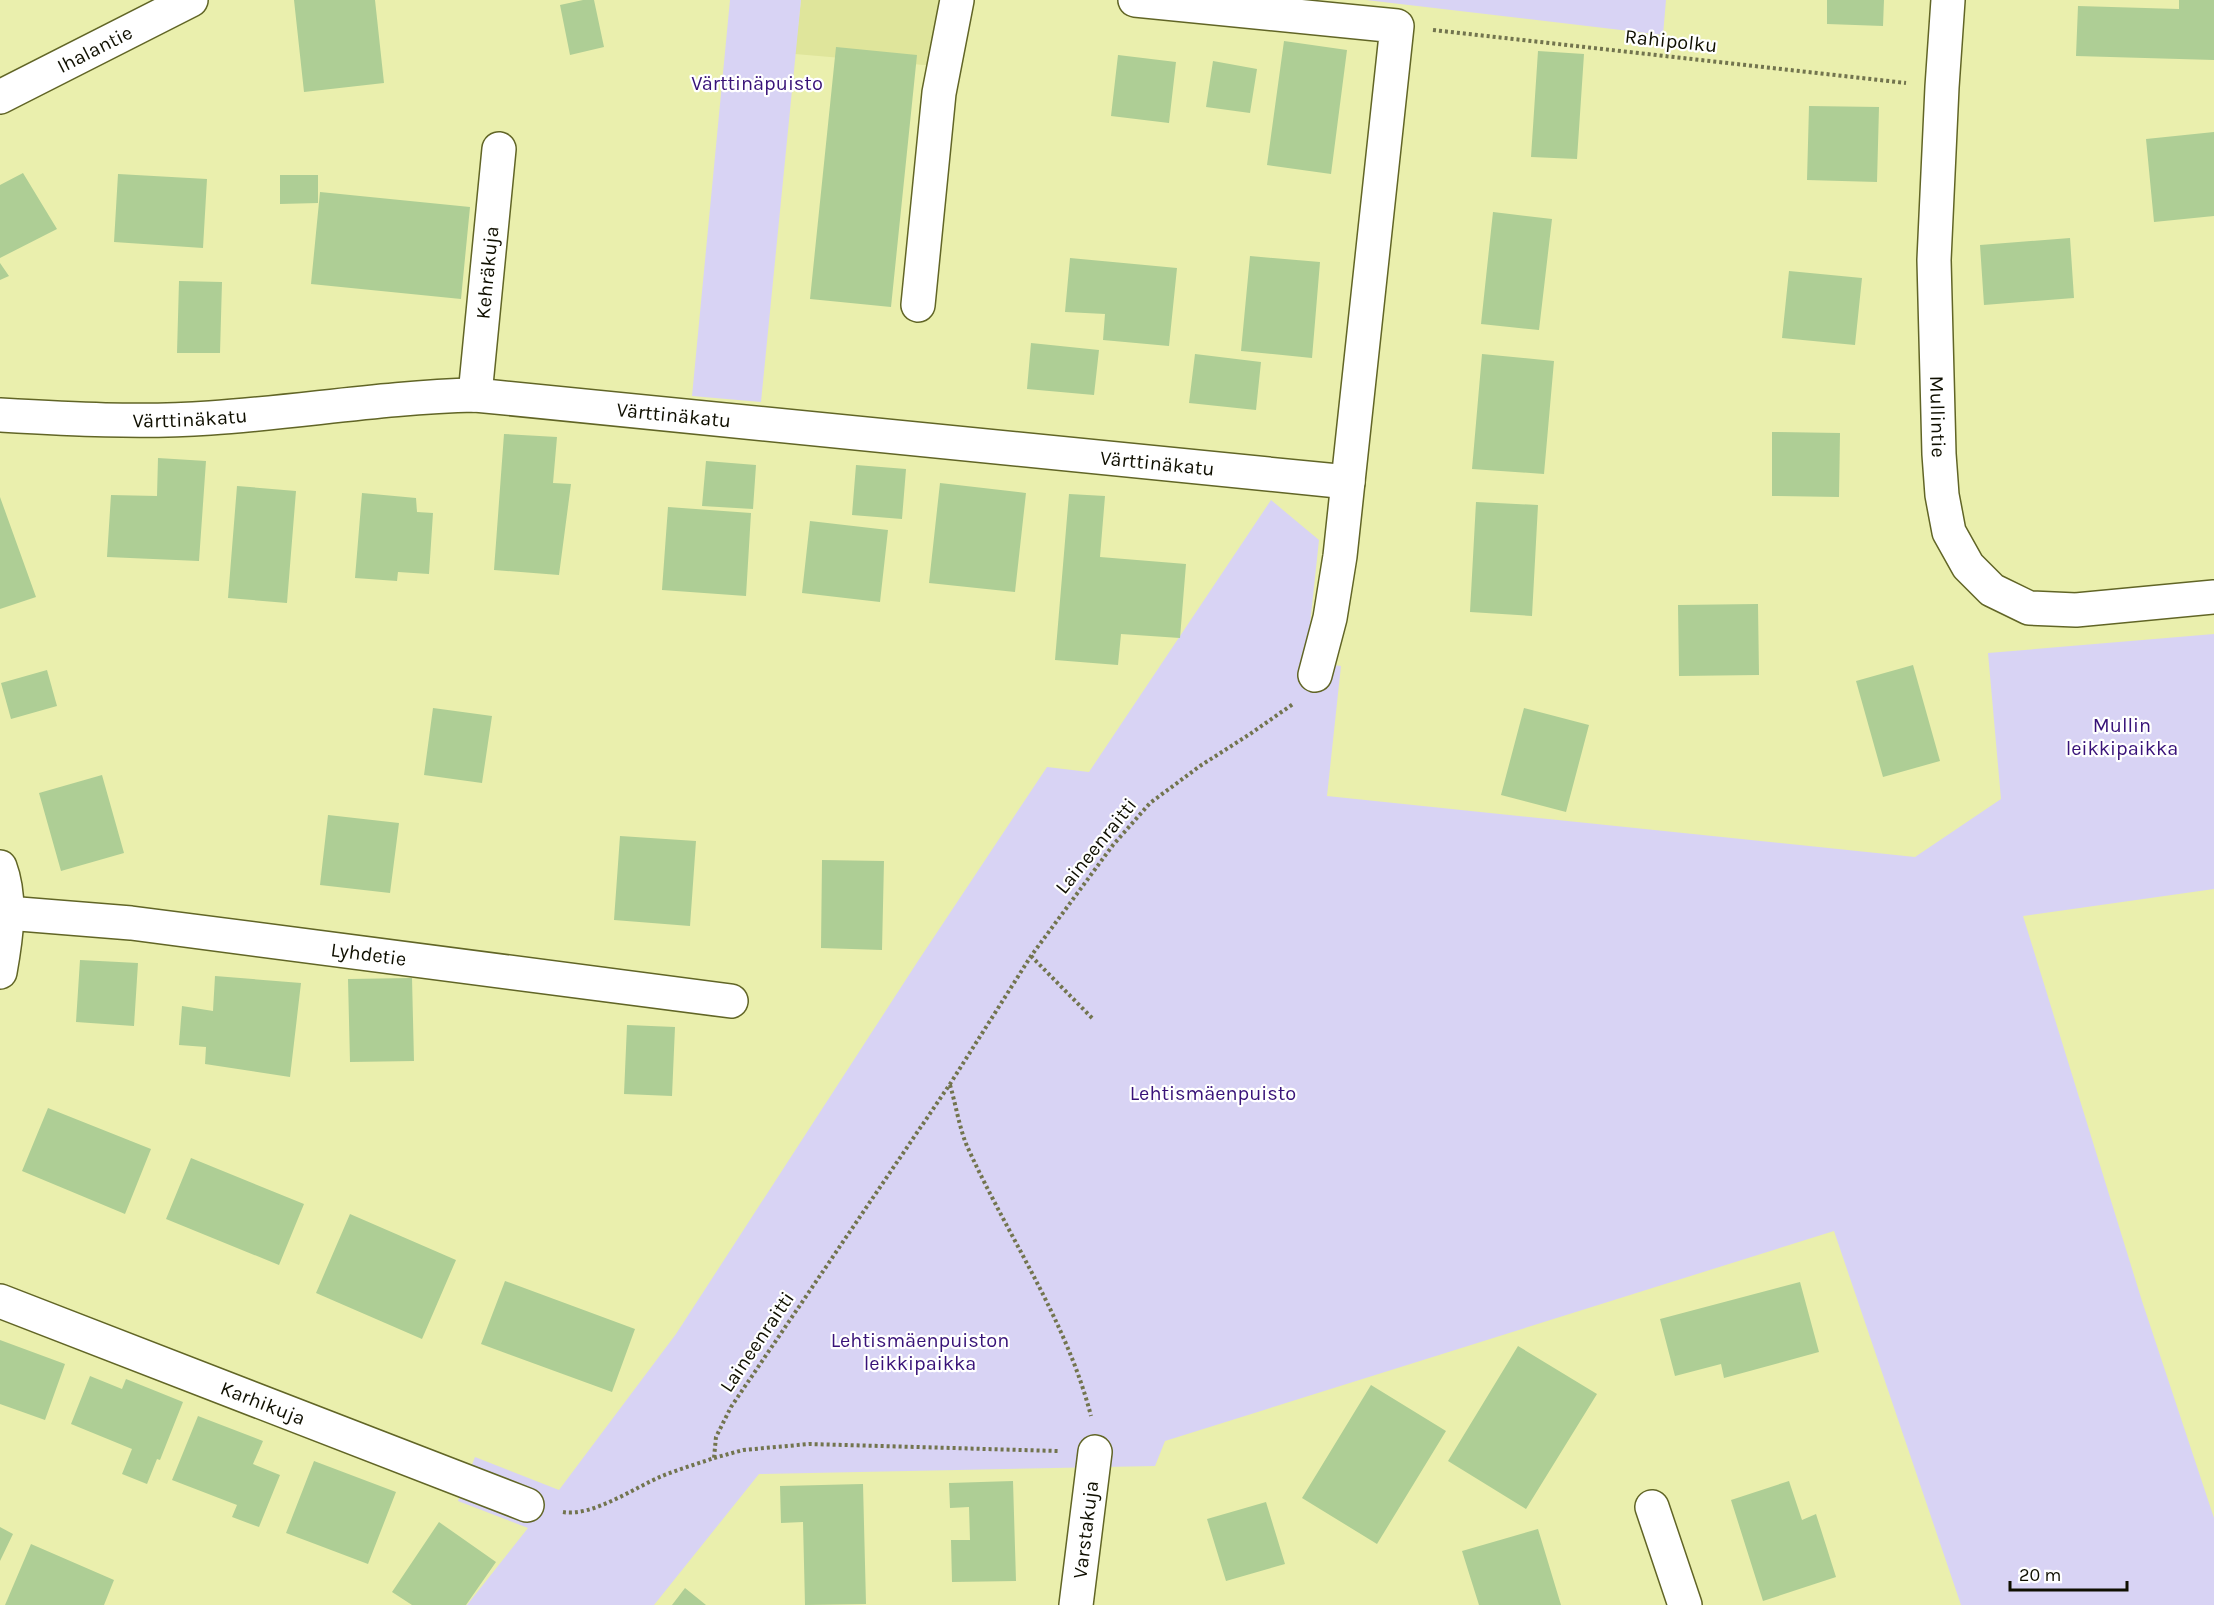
<svg xmlns="http://www.w3.org/2000/svg" width="2214" height="1605" font-family="Karla,sans-serif">
<style>
.built{fill:#dfe59b}
.green{fill:#d8d3f4}
.building{fill:#aece95}
.lines{fill:none;stroke-linecap:round;stroke-linejoin:round}
.minor-casing{stroke:#616526;stroke-width:36}
.tertiary-casing{stroke:#616526;stroke-width:36}
.path{stroke:#72744e;stroke-width:4;stroke-dasharray:3 3;stroke-linecap:butt}
.minor{stroke:#fff;stroke-width:33}
.tertiary{stroke:#fff;stroke-width:33}
.labels{text-anchor:middle;dominant-baseline:central;stroke-width:4.5;stroke-linejoin:round;paint-order:stroke}
.street-label{font-size:20px;fill:#0f0f00;stroke:#fff}
.park-label{font-size:20px;fill:#381278;stroke:#fff}
</style>
<rect width="100%" height="100%" fill="#eaefad"/>
<path class="built" d="M 801,0 L 948,0 L 947,67 L 795,54 Z"/>
<path class="green" d="M 730,0 L 801,0 L 761,402 L 692,396 Z
M 1366,0 L 1666,0 L 1663,35 Z
M 1271,500 L 1319,540 L 1306,662 L 1341,666 L 1327,796 L 1915,857 L 2001,799 L 1988,653 L 2214,634 L 2214,889 L 2023,916 L 2142,1301 L 2214,1518 L 2214,1605 L 1961,1605 L 1834,1231 L 1165,1441 L 1155,1466 L 759,1474 L 654,1605 L 467,1605 L 528,1528 L 458,1501 L 475,1457 L 559,1490 L 676,1334 L 918,961 L 1047,767 L 1089,772 Z"/>
<path class="building" d="M 294,0 L 375,0 L 384,83 L 304,92 Z
M 583,0 L 594,0 L 604,47 L 570,55 L 560,5 Z
M 1827,0 L 1884,0 L 1883,26 L 1827,24 Z
M 2179,0 L 2214,0 L 2214,60 L 2076,56 L 2078,6 L 2179,9 Z
M 1284,41 L 1347,50 L 1331,174 L 1267,165 Z
M 836,47 L 917,55 L 891,307 L 810,299 Z
M 1538,51 L 1584,54 L 1577,159 L 1531,157 Z
M 1118,55 L 1176,62 L 1169,123 L 1111,116 Z
M 1213,61 L 1257,69 L 1250,113 L 1206,107 Z
M 1809,106 L 1879,107 L 1877,182 L 1807,180 Z
M 2214,132 L 2214,216 L 2154,222 L 2146,139 Z
M 23,173 L 57,229 L 0,258 L 0,185 Z
M 118,174 L 207,179 L 203,248 L 114,242 Z
M 280,175 L 318,175 L 318,203 L 280,204 Z
M 320,192 L 470,207 L 461,299 L 311,284 Z
M 1493,212 L 1552,219 L 1539,330 L 1481,324 Z
M 2070,238 L 2074,298 L 1984,305 L 1980,245 Z
M 1250,256 L 1320,262 L 1312,358 L 1241,351 Z
M 1070,258 L 1177,268 L 1169,346 L 1103,340 L 1105,314 L 1065,312 Z
M 0,263 L 9,276 L 0,280 Z
M 1789,271 L 1862,278 L 1855,345 L 1782,338 Z
M 179,281 L 222,282 L 220,353 L 177,353 Z
M 1031,343 L 1099,350 L 1094,395 L 1027,389 Z
M 1195,354 L 1261,362 L 1256,410 L 1189,403 Z
M 1482,354 L 1554,361 L 1544,474 L 1472,469 Z
M 1772,432 L 1840,433 L 1839,497 L 1772,496 Z
M 504,434 L 557,437 L 553,483 L 571,484 L 559,575 L 494,570 Z
M 158,458 L 206,461 L 199,561 L 107,557 L 111,495 L 157,496 Z
M 706,461 L 756,465 L 753,509 L 702,506 Z
M 856,465 L 906,469 L 902,519 L 852,515 Z
M 940,483 L 1026,493 L 1015,592 L 929,583 Z
M 237,486 L 296,491 L 287,603 L 228,598 Z
M 362,493 L 416,498 L 417,512 L 433,513 L 429,574 L 398,572 L 397,581 L 355,578 Z
M 1069,494 L 1105,496 L 1100,557 L 1186,564 L 1180,638 L 1121,634 L 1118,665 L 1055,660 Z
M 0,497 L 36,597 L 0,609 Z
M 1476,502 L 1538,505 L 1532,616 L 1470,612 Z
M 668,507 L 751,513 L 746,596 L 662,590 Z
M 810,521 L 888,530 L 880,602 L 802,593 Z
M 1758,604 L 1759,675 L 1679,676 L 1678,605 Z
M 1913,665 L 1940,761 L 1883,777 L 1856,681 Z
M 47,670 L 57,706 L 11,719 L 1,683 Z
M 433,708 L 492,716 L 482,783 L 424,775 Z
M 1524,708 L 1589,725 L 1566,812 L 1501,795 Z
M 102,775 L 124,853 L 61,871 L 39,793 Z
M 328,815 L 399,823 L 390,893 L 320,885 Z
M 620,836 L 696,841 L 690,926 L 614,920 Z
M 822,860 L 884,861 L 882,950 L 821,948 Z
M 80,960 L 138,963 L 134,1026 L 76,1022 Z
M 215,976 L 301,983 L 290,1077 L 205,1064 L 206,1047 L 179,1045 L 182,1006 L 213,1011 Z
M 412,978 L 414,1061 L 350,1062 L 348,979 Z
M 627,1025 L 675,1027 L 672,1096 L 624,1094 Z
M 48,1108 L 151,1149 L 125,1214 L 22,1171 Z
M 191,1158 L 304,1204 L 279,1265 L 166,1219 Z
M 350,1214 L 456,1260 L 422,1339 L 316,1293 Z
M 505,1281 L 635,1329 L 612,1392 L 481,1344 Z
M 1800,1282 L 1819,1352 L 1724,1378 L 1721,1364 L 1675,1376 L 1660,1319 Z
M 0,1340 L 65,1364 L 45,1420 L 0,1404 Z
M 1518,1346 L 1597,1394 L 1526,1509 L 1448,1461 Z
M 90,1376 L 122,1389 L 126,1379 L 183,1402 L 160,1460 L 157,1459 L 147,1484 L 122,1474 L 132,1449 L 71,1424 Z
M 1371,1385 L 1446,1431 L 1377,1544 L 1302,1498 Z
M 198,1416 L 263,1441 L 253,1464 L 280,1475 L 259,1527 L 232,1517 L 237,1505 L 172,1480 Z
M 314,1461 L 396,1492 L 368,1564 L 286,1533 Z
M 1013,1481 L 1016,1581 L 952,1582 L 951,1540 L 970,1540 L 969,1507 L 950,1508 L 949,1483 Z
M 1789,1481 L 1802,1520 L 1816,1514 L 1836,1577 L 1763,1601 L 1731,1500 Z
M 863,1484 L 866,1604 L 805,1605 L 803,1522 L 781,1523 L 780,1486 Z
M 1266,1502 L 1285,1564 L 1226,1581 L 1207,1519 Z
M 439,1522 L 496,1562 L 466,1605 L 412,1605 L 392,1592 Z
M 0,1527 L 13,1534 L 0,1561 Z
M 1538,1529 L 1561,1605 L 1479,1605 L 1462,1551 Z
M 31,1544 L 114,1580 L 104,1605 L 5,1605 Z
M 685,1588 L 706,1605 L 672,1605 Z"/>
<g class="lines">
<g class="minor-casing">
<g id="minor">
<path d="M 1135,0 L 1397,26 L 1340,556 L 1330,618 L 1315,675"/>
<path id="s1" d="M 1948,0 L 1942,87 L 1934,260 L 1939,454 L 1942,495 L 1949,532 L 1968,566 L 1992,590 L 2029,608 L 2076,610 L 2214,597"/>
<path d="M 918,305 L 939,93 L 957,0"/>
<path id="s2" d="M 475,395 L 499,149"/>
<path id="s3" d="M 0,415 C 70,419 140,423 210,418 C 299,412 386,397 475,395 L 1348,482"/>
<path d="M 0,867 C 12,899 6,939 0,972"/>
<path id="s4" d="M 7,913 L 131,923 L 731,1001"/>
<path id="s5" d="M 0,1301 L 527,1505"/>
<path d="M 1652,1507 L 1685,1605"/>
<path id="s6" d="M 1076,1605 L 1095,1452"/>
</g>
</g>
<g class="tertiary-casing">
<g id="tertiary">
<path id="s7" d="M 0,97 L 191,0"/>
</g>
</g>
<path class="path" d="M 1433,30 L 1906,83
M 1031,956 L 1094,1020
M 950,1085 C 956,1105 959,1127 967,1146 C 1008,1237 1066,1319 1091,1416
M 714,1458 L 743,1450 L 809,1444 L 1058,1451
M 563,1512 C 592,1517 634,1488 662,1476 C 679,1469 697,1464 714,1458 L 716,1437 L 731,1407 L 950,1084 L 1031,956 L 1113,845 L 1150,803 L 1200,766 L 1250,734 L 1293,704"/>
<use href="#minor" class="minor"/>
<use href="#tertiary" class="tertiary"/>
</g>
<g class="labels">
<g class="street-label">
<text transform="translate(1671 41) rotate(6)">Rahipolku</text>
<text stroke="none"><textPath href="#s7" startOffset="106">Ihalantie</textPath></text>
<text stroke="none"><textPath href="#s2" startOffset="123">Kehräkuja</textPath></text>
<text stroke="none"><textPath href="#s3" startOffset="676">Värttinäkatu</textPath></text>
<text stroke="none"><textPath href="#s1" startOffset="417">Mullintie</textPath></text>
<text stroke="none"><textPath href="#s3" startOffset="190">Värttinäkatu</textPath></text>
<text stroke="none"><textPath href="#s3" startOffset="1162">Värttinäkatu</textPath></text>
<text transform="translate(1096 846) rotate(-51)">Laineenraitti</text>
<text stroke="none"><textPath href="#s4" startOffset="364">Lyhdetie</textPath></text>
<text transform="translate(757 1342) rotate(-56)">Laineenraitti</text>
<text stroke="none"><textPath href="#s5" startOffset="282">Karhikuja</textPath></text>
<text stroke="none"><textPath href="#s6" startOffset="76">Varstakuja</textPath></text>
</g>
<g class="park-label">
<text x="757" y="83">Värttinäpuisto</text>
<text x="2122" y="725">Mullin<tspan x="2122" dy="23">leikkipaikka</tspan></text>
<text x="1213" y="1093">Lehtismäenpuisto</text>
<text x="920" y="1340">Lehtismäenpuiston<tspan x="920" dy="23">leikkipaikka</tspan></text>
</g>
</g>
<path d="M2010 1581v9h117v-9" fill="none" stroke="#0f0f00" stroke-width="3"/>
<text x="2019" y="1581" font-size="18" fill="#0f0f00" stroke="#ffffff" stroke-width="4.5" paint-order="stroke">20 m</text>
</svg>
